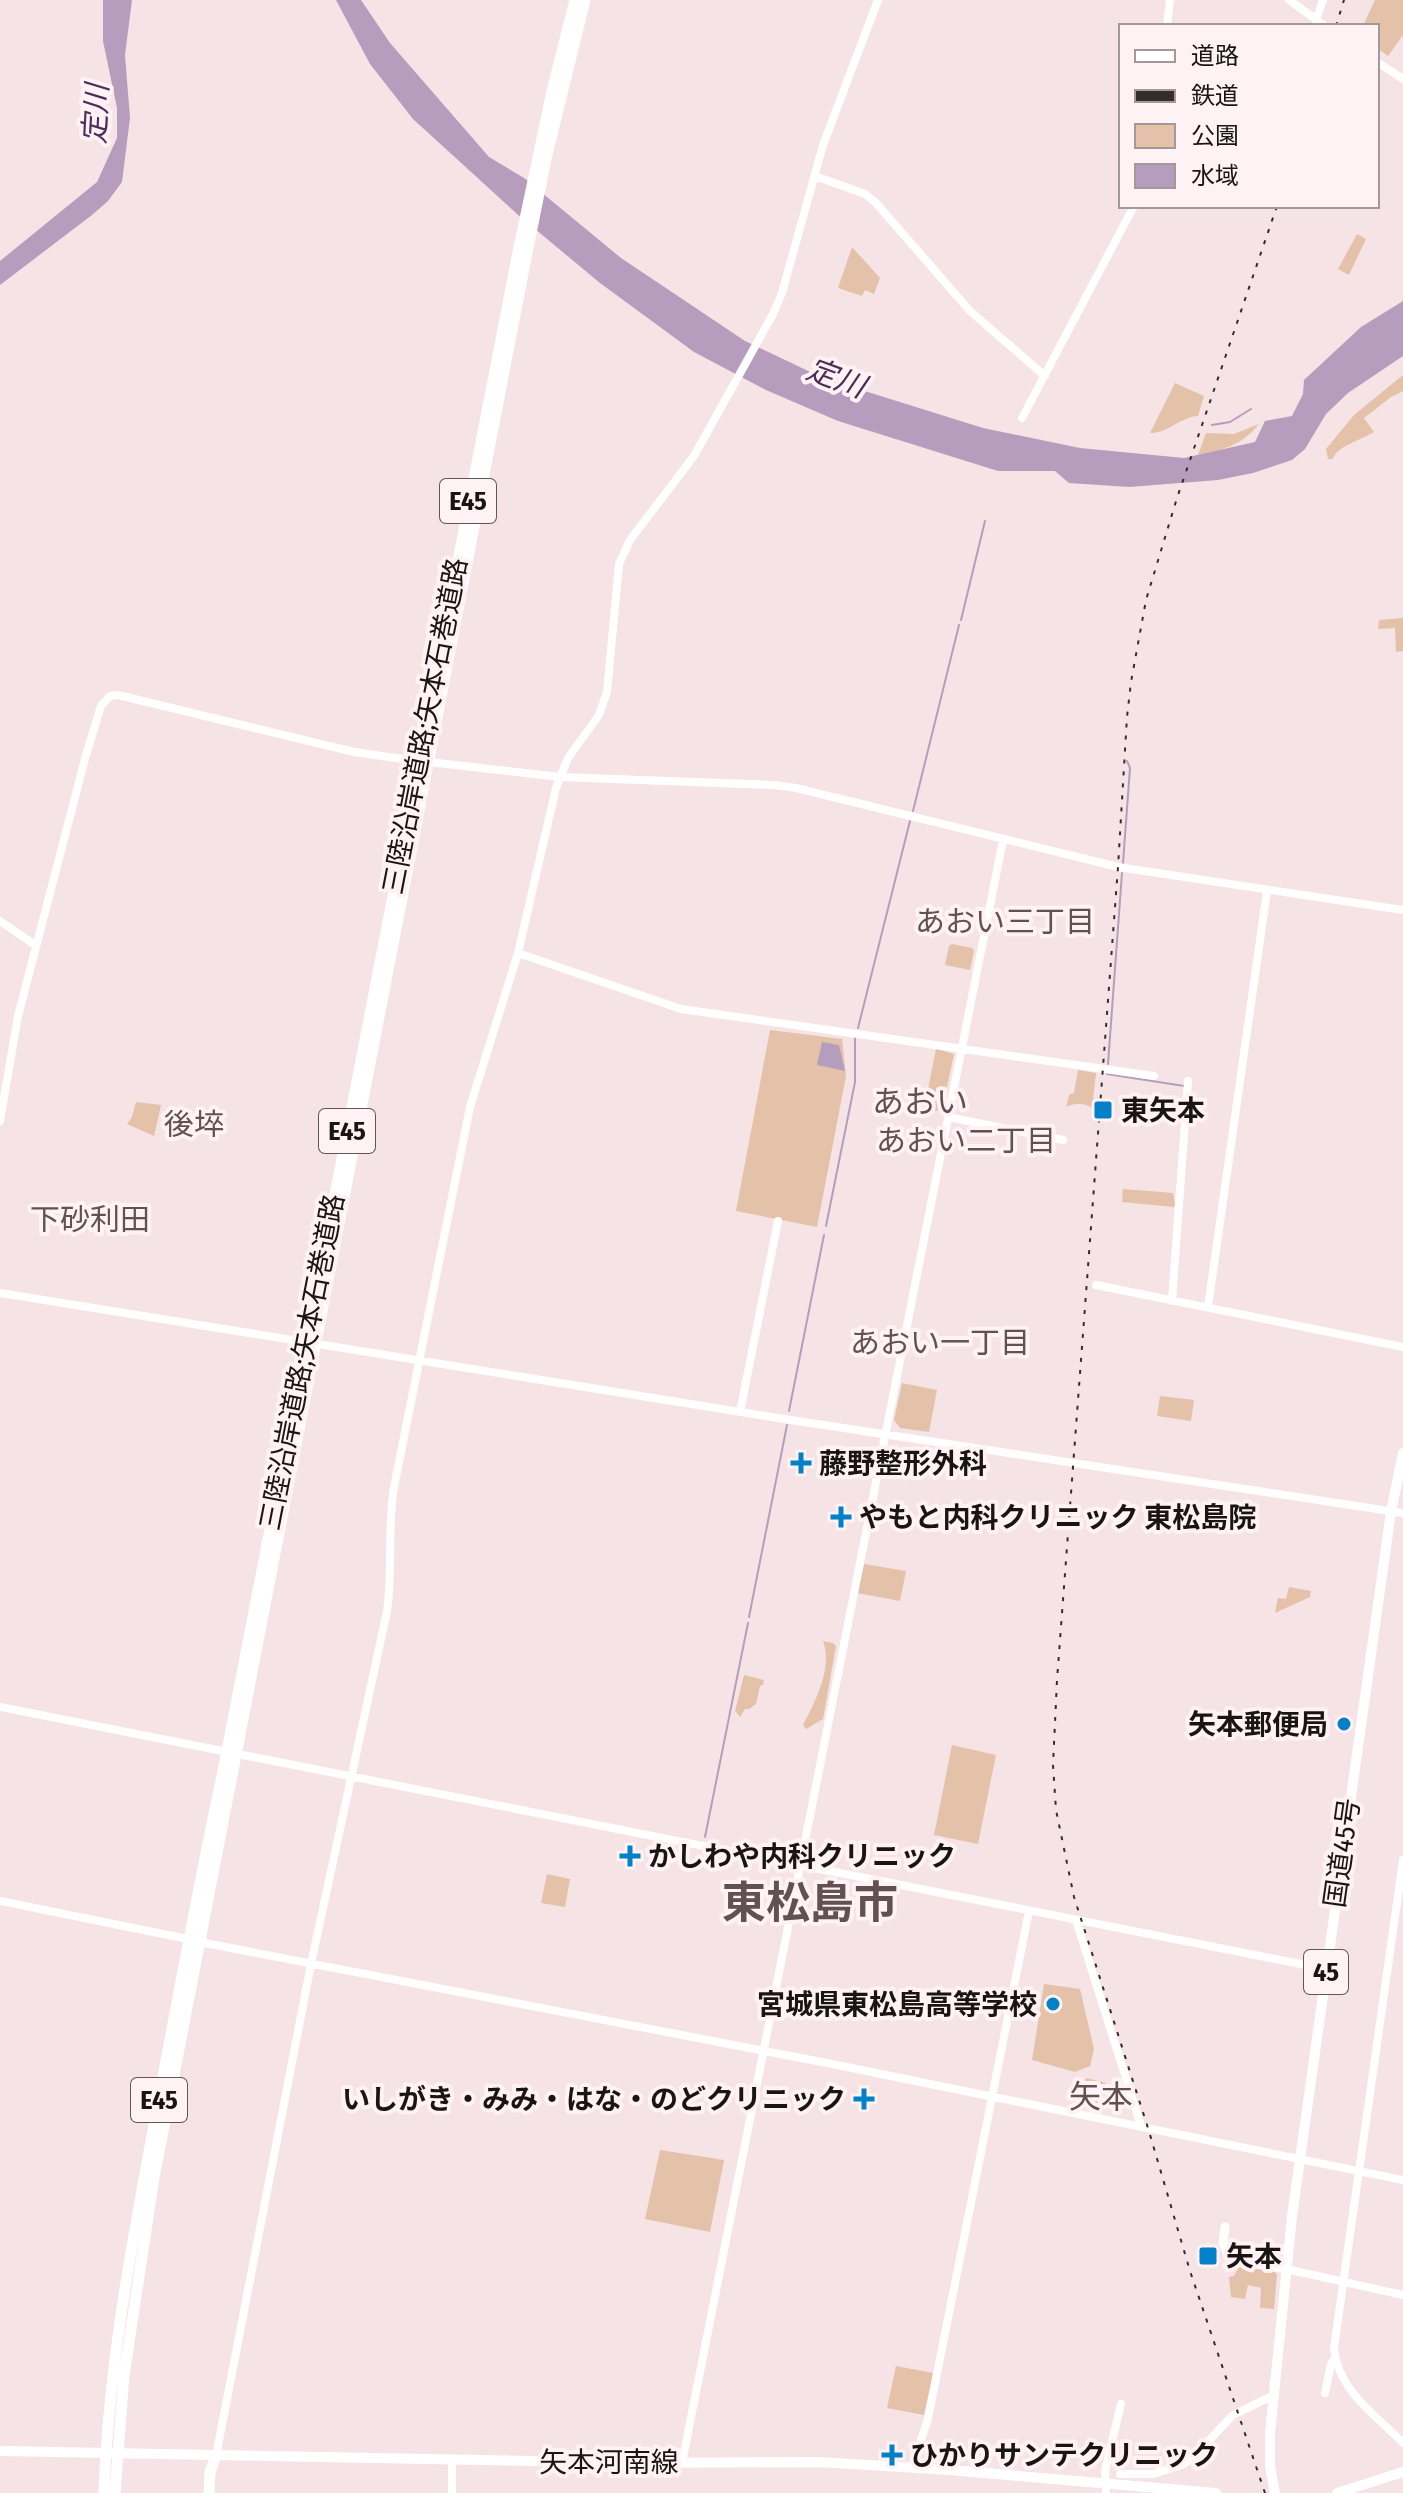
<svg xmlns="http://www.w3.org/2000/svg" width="1403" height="2493" font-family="'Fira Sans Condensed','Noto Sans JP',sans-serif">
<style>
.green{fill:#e3c2a9}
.water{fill:#b79dbd}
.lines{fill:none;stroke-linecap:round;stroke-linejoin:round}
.stream{stroke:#b79dbd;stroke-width:2}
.tertiary{stroke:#fff;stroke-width:8}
.secondary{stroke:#fff;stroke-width:9}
.primary{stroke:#fff;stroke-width:10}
.trunk{stroke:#fff;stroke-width:10}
.motorway{stroke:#fff;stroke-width:11}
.rail{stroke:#342c2c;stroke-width:2;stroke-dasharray:4 8;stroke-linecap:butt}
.poi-dot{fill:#0380c8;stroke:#fef2f4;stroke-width:3}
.labels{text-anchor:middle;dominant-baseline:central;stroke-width:8;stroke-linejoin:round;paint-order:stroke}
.shield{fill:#fef2f4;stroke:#5e5757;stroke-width:2}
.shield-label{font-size:26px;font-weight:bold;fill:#1a1414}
.street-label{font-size:28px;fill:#1a1414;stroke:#fef2f4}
.poi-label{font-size:28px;font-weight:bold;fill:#1a1414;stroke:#fef2f4;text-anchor:start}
.water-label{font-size:30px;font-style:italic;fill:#4f2c58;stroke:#fef2f4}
.neighbourhood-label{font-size:30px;fill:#615153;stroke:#fef2f4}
.quarter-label{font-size:32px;fill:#615153;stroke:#fef2f4}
.town-label{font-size:44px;font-weight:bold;fill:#615153;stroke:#fef2f4}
</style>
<rect width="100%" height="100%" fill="#f6e3e5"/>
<path class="green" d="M 1375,0 L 1403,0 L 1403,35 L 1388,56 L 1377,48 L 1377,26 L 1363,26 Z
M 1357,234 L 1366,239 L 1349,275 L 1338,269 Z
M 852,247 L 880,278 L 874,294 L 865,290 L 862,296 L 838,288 Z
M 1403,375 L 1403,391 L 1391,397 L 1364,418 L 1374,432 C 1361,440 1337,446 1333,459 L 1328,459 L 1326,449 L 1354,415 Z
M 1175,383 L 1204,396 L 1198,416 C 1180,417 1167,434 1150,433 Z
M 1259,424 C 1242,445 1224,450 1198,455 L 1206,433 L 1234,434 Z
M 1403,618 L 1403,651 L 1396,652 L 1395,628 L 1378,629 L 1379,620 Z
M 952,944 L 972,948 L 974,951 L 970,970 L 945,965 L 949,946 Z
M 770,1030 L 842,1039 L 846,1076 L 817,1227 L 736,1211 Z
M 936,1049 L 954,1054 L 942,1111 L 924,1109 Z
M 1078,1070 L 1096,1073 L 1092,1108 C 1084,1102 1073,1103 1066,1107 L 1069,1095 L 1074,1093 Z
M 136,1102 L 161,1105 L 154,1136 L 127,1124 L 132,1117 Z
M 1123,1189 L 1173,1193 L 1175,1204 L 1174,1207 L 1122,1202 Z
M 902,1383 L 937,1390 L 929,1432 L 900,1428 L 894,1420 Z
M 1160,1396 L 1194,1400 L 1191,1421 L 1157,1416 Z
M 864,1564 L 906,1571 L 900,1601 L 857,1593 Z
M 1289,1587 L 1311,1591 L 1310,1597 L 1275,1613 L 1278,1598 L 1286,1599 Z
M 823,1641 L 833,1643 L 836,1646 L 823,1719 L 806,1729 L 803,1725 C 815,1702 833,1668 823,1641 Z
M 744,1675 L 764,1680 L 763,1685 L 760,1686 L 756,1704 L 749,1709 L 745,1709 L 740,1717 L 735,1711 Z
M 952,1745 L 996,1755 L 978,1844 L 934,1835 Z
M 547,1874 L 570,1879 L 565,1907 L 541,1903 Z
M 1044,1984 L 1080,1989 L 1094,2049 L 1090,2066 L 1075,2072 L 1032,2060 Z
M 1086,2078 L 1106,2083 L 1101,2105 L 1081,2101 Z
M 660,2150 L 724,2160 L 710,2232 L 645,2219 Z
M 1239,2266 L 1275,2272 L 1277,2275 L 1274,2309 L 1260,2308 L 1261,2288 L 1248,2285 L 1245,2299 L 1231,2297 L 1229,2277 L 1234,2276 Z
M 896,2366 L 933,2373 L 924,2415 L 887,2408 Z"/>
<path class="water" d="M 103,0 L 132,0 L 125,55 L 130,118 L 122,182 L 108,201 L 92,215 L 0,285 L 0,261 L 97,182 L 117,138 L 117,108 L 103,41 Z
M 336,0 L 361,0 L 390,43 L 489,157 L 524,178 L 621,258 L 745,341 L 823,378 L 983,428 L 1080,448 L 1184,458 L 1255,442 L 1265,421 L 1292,416 L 1303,394 L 1304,380 L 1361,327 L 1403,301 L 1403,356 L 1348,393 L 1326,414 L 1305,449 L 1292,460 L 1253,473 L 1218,480 L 1129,487 L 1069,483 L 1055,471 L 998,471 L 838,421 L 766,390 L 694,352 L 600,283 L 517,214 L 413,119 L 370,64 Z
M 822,1042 L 839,1045 L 845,1071 L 817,1065 Z"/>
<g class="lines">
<path class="stream" d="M 1212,425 L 1230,422 L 1251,409
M 961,620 L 985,521
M 913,811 L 959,625
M 1123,863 L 1130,768 L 1127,761
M 858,1028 L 910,821
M 1108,1064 L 1122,873
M 1107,1074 L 1184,1086
M 826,1226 L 855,1082 L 855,1038
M 789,1411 L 824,1235
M 749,1617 L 787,1425
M 705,1837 L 748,1623"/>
<path class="tertiary" d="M 1289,0 L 1325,26
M 1316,20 L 1323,0
M 1167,26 L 1170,0
M 1377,62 L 1403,79
M 815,176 L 865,194 L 876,203 L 970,311 L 1045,376
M 1022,418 L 1134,206
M 0,921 L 35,945
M 518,953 L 681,1009 L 1154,1076
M 948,1117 L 1063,1140
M 0,1121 L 18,1016 L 86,755 L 101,706 L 110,696 L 118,695 L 354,752 L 403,759 L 560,777 L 774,785 L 796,788 L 1118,867 L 1403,910
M 329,1132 L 338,1134
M 1096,1285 L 1403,1347
M 0,1293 L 784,1419 L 1403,1513
M 1172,1301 L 1188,1081
M 1208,1307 L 1267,891
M 740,1412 L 778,1221
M 0,1707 L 1326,1969
M 1403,1860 L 1334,2348 C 1338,2391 1375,2414 1403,2443
M 0,1901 L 183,1938
M 1076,1920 L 1141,2126
M 205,1943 L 827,2063 L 1403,2180
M 1286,2269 L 1403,2295
M 1325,2393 L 1331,2364 L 1335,2357
M 216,2456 L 311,1964 L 387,1611 C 393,1570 387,1528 394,1487 L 470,1107 L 518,953 L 556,788 L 568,758 L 599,715 L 607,692 L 619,564 L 630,540 L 694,456 L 773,314 L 782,293 L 823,145 L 878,0
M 682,2463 L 1003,840
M 912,2467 L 928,2419 L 1029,1911
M 1120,2474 L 1153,2474 L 1182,2465 L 1195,2455 L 1233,2415 L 1274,2395
M 452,2493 L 452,2461
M 1106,2493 L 1105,2471 L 1121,2404"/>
<path class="secondary" d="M 1225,2227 L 1223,2243 L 1229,2258 L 1286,2269"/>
<path class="primary" d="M 0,2451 L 637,2463 L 819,2462 L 950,2470 L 1216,2493
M 1337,2493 L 1403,2472"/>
<path class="trunk" d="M 1275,2493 L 1270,2466 L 1270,2433 L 1292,2216 L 1391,1512 L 1403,1453"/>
<path class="motorway" d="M 104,2493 C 108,2366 133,2238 156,2114 C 178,1996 200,1878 225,1761 L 518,252 L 553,87 L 575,0
M 115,2493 L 124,2375 L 154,2178 L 526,258 L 546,159 L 585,0
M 209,2493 L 210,2472 L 216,2456"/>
<path class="rail" d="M 1336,26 L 1344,0
M 1265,2493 L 1190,2271 L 1148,2128 L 1074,1897 L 1056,1810 L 1053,1765 L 1057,1680 L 1118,867 L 1127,717 L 1131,682 L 1146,600 L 1177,498 L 1277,206"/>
</g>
<g class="poi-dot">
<rect x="1093" y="1100" width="20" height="20" rx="4"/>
<path d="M797 1451h8v8h8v8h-8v8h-8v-8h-8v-8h8z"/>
<path d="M837 1505h8v8h8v8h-8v8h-8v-8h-8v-8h8z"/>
<circle cx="1344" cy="1724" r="8"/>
<path d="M626 1844h8v8h8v8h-8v8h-8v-8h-8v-8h8z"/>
<circle cx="1053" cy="2004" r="8"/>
<path d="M860 2087h8v8h8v8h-8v8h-8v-8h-8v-8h8z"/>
<rect x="1198" y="2246" width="20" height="20" rx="4"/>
<path d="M888 2443h8v8h8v8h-8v8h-8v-8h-8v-8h8z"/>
</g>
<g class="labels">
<g class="shield">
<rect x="440" y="479" width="56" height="44" rx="6"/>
<rect x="319" y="1109" width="56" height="44" rx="6"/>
<rect x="1304" y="1950" width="44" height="44" rx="6"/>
<rect x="131" y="2078" width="56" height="44" rx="6"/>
</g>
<g class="shield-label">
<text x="468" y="501">E45</text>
<text x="347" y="1131">E45</text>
<text x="1326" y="1972">45</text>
<text x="159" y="2100">E45</text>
</g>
<g class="street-label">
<text transform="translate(425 726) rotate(-79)">三陸沿岸道路;矢本石巻道路</text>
<text transform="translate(302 1362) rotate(-79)">三陸沿岸道路;矢本石巻道路</text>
<text transform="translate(1342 1853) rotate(-82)">国道45号</text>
<text x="609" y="2462">矢本河南線</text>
</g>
<g class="poi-label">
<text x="1121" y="1110">東矢本</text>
<text x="819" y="1463">藤野整形外科</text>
<text x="859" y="1517">やもと内科クリニック 東松島院</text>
<text x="1328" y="1724" text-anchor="end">矢本郵便局</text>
<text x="648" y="1856">かしわや内科クリニック</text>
<text x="1037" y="2004" text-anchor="end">宮城県東松島高等学校</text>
<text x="846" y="2099" text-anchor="end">いしがき・みみ・はな・のどクリニック</text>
<text x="1226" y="2256">矢本</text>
<text x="910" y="2455">ひかりサンテクリニック</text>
</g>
<g class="water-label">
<text transform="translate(96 114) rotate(-87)">定川</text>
<text transform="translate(836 378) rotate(20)">定川</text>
</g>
<g class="neighbourhood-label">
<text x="1005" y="922">あおい三丁目</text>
<text x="194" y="1125">後埣</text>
<text x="966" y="1141">あおい二丁目</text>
<text x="90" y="1220">下砂利田</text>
<text x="940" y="1343">あおい一丁目</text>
</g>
<g class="quarter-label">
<text x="920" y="1102">あおい</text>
<text x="1101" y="2097">矢本</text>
</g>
<g class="town-label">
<text x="810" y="1903">東松島市</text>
</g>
</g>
<rect x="1119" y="24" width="260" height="184" fill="#fef2f4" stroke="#a3999a" stroke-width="2"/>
<rect x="1135" y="50" width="40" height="12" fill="#ffffff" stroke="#a3999a" stroke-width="2"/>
<text x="1191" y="64" font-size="24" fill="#1a1414">道路</text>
<rect x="1135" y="90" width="40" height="12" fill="#342c2c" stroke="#a3999a" stroke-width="2"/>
<text x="1191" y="104" font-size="24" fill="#1a1414">鉄道</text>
<rect x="1135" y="124" width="40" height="24" fill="#e3c2a9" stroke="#a3999a" stroke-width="2"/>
<text x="1191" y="144" font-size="24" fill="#1a1414">公園</text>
<rect x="1135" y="164" width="40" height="24" fill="#b79dbd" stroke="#a3999a" stroke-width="2"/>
<text x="1191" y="184" font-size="24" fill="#1a1414">水域</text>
</svg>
